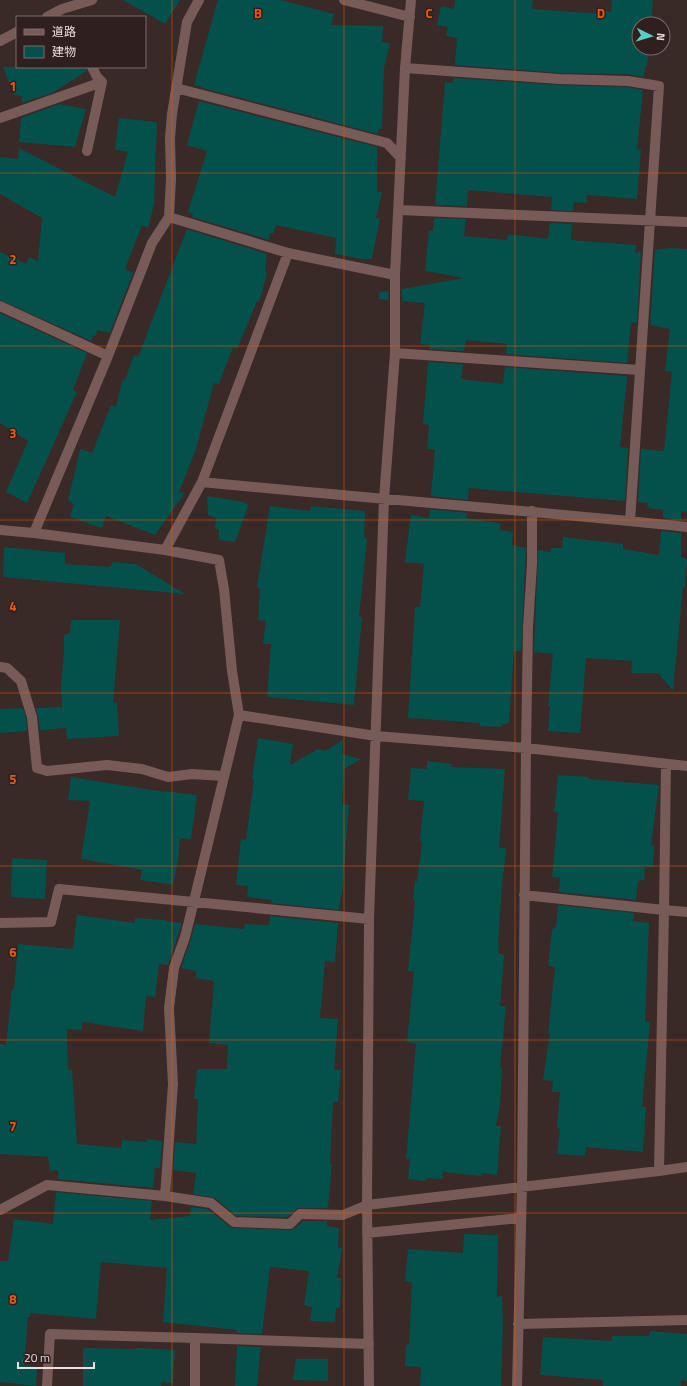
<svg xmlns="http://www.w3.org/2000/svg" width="687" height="1386" font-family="'Titillium Web','Noto Sans JP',sans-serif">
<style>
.building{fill:#04514c}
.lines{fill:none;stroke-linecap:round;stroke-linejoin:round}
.minor{stroke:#775b58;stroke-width:10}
.grid{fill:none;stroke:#e8590c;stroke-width:1;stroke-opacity:0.55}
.grid-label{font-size:13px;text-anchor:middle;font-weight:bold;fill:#e8590c;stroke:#2f1f1e;stroke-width:3;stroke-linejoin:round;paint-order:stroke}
</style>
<rect width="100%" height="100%" fill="#392927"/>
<path class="building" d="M 123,0 L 180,0 L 165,24 Z
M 218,0 L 281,0 L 334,14 L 331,25 L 383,26 L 382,42 L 390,43 L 384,68 L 382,129 L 378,129 L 378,134 L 202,88 L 202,87 L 194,85 Z
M 455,0 L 533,0 L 532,9 L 603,14 L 603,10 L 611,12 L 612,0 L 653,0 L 651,24 L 639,24 L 639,48 L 649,48 L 647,66 L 645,66 L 644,77 L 628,74 L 559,73 L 455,65 L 457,38 L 446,36 L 448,27 L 437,25 L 441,6 L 454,9 Z
M 3,67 L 86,67 L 87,71 L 52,93 L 22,103 L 22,96 L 14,95 Z
M 454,78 L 559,85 L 627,87 L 643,90 L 637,149 L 641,150 L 637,199 L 587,195 L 586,203 L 574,202 L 573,211 L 551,210 L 552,197 L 468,190 L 467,206 L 435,205 L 445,82 L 453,83 Z
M 199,101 L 377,147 L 377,192 L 382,192 L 376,218 L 380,218 L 372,259 L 363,259 L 335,254 L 336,238 L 276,225 L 273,234 L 270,233 L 269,240 L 192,217 L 193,214 L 188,212 L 207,151 L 187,145 Z
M 59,104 L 86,109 L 75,147 L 19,142 L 21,118 Z
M 119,118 L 157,122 L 154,204 L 148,228 L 142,225 L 125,269 L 133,273 L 110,333 L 97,330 L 96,336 L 93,335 L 91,341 L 0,300 L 0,252 L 26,264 L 29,257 L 38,261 L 42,218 L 0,194 L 0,157 L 18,159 L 19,148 L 115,197 L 128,152 L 115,150 Z
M 434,218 L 466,219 L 464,236 L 507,240 L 508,234 L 548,239 L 550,223 L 572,224 L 571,240 L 636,245 L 635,253 L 641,252 L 637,323 L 631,322 L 627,363 L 506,354 L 507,344 L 466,340 L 464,351 L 430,349 L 430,345 L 420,344 L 425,303 L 402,301 L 402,289 L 464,278 L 425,271 L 429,230 L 433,231 Z
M 187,229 L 267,254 L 265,269 L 267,274 L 259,302 L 257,301 L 237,349 L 233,347 L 219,384 L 214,383 L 196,449 L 179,492 L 185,493 L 155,535 L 106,516 L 102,528 L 70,517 L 74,504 L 68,501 L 80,449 L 92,453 L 111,405 L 116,407 L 123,379 L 125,380 L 134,355 L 138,357 Z
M 670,248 L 687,249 L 687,512 L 681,511 L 681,520 L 663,518 L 663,510 L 647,508 L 648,503 L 638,502 L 641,449 L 664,451 L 672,372 L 665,371 L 670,329 L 650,325 L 655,250 Z
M 388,291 L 388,300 L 379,299 L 379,292 Z
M 0,313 L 87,353 L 73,390 L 77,392 L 27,503 L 6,492 L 28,441 L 0,423 Z
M 428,362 L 463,364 L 461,379 L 503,384 L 505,367 L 626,376 L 627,378 L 620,447 L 628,448 L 625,501 L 469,488 L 468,500 L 431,496 L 435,449 L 427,449 L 429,425 L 423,424 Z
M 207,496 L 244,502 L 244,503 L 249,504 L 235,542 L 219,540 L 219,530 L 215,528 L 216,518 L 208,515 Z
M 270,506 L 310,511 L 311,506 L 365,511 L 364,537 L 367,539 L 359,617 L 362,617 L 354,705 L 267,697 L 271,644 L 263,644 L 266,621 L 258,620 L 260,589 L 257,587 Z
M 430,509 L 467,513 L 466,518 L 500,523 L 500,530 L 513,532 L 512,545 L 526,548 L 521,651 L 514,651 L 509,723 L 503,724 L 501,727 L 480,726 L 480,723 L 408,718 L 415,607 L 420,607 L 424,564 L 405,562 L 411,515 L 429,518 Z
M 661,531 L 681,533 L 681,557 L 687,559 L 685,587 L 683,587 L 673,691 L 658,673 L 631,673 L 632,661 L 586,658 L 580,733 L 548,731 L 550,706 L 548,706 L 553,654 L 534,652 L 538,550 L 550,552 L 551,548 L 562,548 L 563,537 L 623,544 L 623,549 L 659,555 Z
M 4,547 L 65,553 L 65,564 L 110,567 L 113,562 L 136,564 L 185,594 L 3,577 Z
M 71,620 L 120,620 L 113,703 L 117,702 L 119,736 L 67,739 L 66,728 L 40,730 L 38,716 L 36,708 L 62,707 L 61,689 L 64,650 L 64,635 L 70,633 Z
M 23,708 L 26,718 L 27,731 L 0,733 L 0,709 Z
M 258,738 L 293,744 L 290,765 L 318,749 L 325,751 L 343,740 L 342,754 L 361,759 L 344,769 L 342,804 L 349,805 L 342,895 L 341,895 L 339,910 L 271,903 L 272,900 L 247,897 L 248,886 L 236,885 L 241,839 L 246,840 L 254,779 L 252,779 Z
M 427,761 L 452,764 L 451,767 L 505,769 L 499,848 L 506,848 L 504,871 L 503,871 L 498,943 L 499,943 L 498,953 L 504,955 L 500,1006 L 506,1006 L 500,1067 L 502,1068 L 500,1105 L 496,1126 L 501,1126 L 497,1175 L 483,1173 L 481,1176 L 443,1172 L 442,1179 L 427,1178 L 424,1181 L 408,1179 L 410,1159 L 406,1159 L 416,1044 L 407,1042 L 414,972 L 408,971 L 415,902 L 413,899 L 415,881 L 417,882 L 422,843 L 420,840 L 424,801 L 408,800 L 411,768 L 427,769 Z
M 558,775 L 589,777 L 589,779 L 659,785 L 651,845 L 654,846 L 653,867 L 645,867 L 644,880 L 638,881 L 636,900 L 559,892 L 560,878 L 552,877 L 558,813 L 554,812 Z
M 71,777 L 164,792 L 164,791 L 197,795 L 191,839 L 180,838 L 178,860 L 173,885 L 140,880 L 142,870 L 81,859 L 90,801 L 68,800 Z
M 12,858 L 47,860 L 45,899 L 11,897 Z
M 558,905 L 634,913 L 633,921 L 649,923 L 645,1021 L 650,1022 L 642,1107 L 646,1107 L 643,1152 L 586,1147 L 585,1156 L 557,1154 L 560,1129 L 557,1128 L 560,1092 L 552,1092 L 553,1081 L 543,1080 L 550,1033 L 548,1033 L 555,967 L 548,966 L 552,930 L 556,926 Z
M 77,915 L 135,923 L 135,918 L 165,920 L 165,921 L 182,923 L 168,965 L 159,964 L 155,997 L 146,996 L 143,1031 L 82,1022 L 82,1030 L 67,1029 L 68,1070 L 72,1070 L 77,1144 L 121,1148 L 122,1140 L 146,1142 L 147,1139 L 162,1141 L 160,1168 L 155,1168 L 153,1188 L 58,1179 L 58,1170 L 50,1171 L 48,1157 L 0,1154 L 0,1044 L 6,1045 L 12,989 L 14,990 L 18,944 L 73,949 Z
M 270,916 L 338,923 L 335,962 L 325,961 L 320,1018 L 338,1019 L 334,1070 L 341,1070 L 338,1102 L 333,1102 L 330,1164 L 332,1164 L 328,1208 L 298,1208 L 287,1217 L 236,1216 L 215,1198 L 193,1194 L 196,1173 L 173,1170 L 175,1142 L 196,1144 L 198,1099 L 194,1099 L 197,1069 L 227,1069 L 228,1045 L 209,1043 L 214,981 L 196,978 L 196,971 L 181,968 L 191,939 L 195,924 L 244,929 L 245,924 L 269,925 Z
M 56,1192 L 152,1201 L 150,1220 L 190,1216 L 191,1207 L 208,1209 L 230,1227 L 234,1228 L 290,1230 L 294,1229 L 303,1221 L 327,1221 L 327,1226 L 339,1228 L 338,1247 L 342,1248 L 337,1278 L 341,1278 L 340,1307 L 336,1308 L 335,1322 L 310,1321 L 312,1307 L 304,1305 L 309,1271 L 270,1267 L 262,1334 L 237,1333 L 237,1330 L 163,1322 L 167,1268 L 101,1262 L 96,1319 L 30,1313 L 30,1317 L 28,1317 L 24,1365 L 37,1367 L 36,1386 L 0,1382 L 0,1261 L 8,1261 L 14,1219 L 53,1224 Z
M 464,1234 L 498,1235 L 497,1297 L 502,1296 L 503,1325 L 501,1386 L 420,1386 L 421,1367 L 405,1366 L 406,1345 L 409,1345 L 412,1282 L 405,1281 L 408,1249 L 463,1253 Z
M 650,1331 L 687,1334 L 687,1381 L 681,1380 L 681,1386 L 603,1386 L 603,1380 L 540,1375 L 543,1337 L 612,1341 L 612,1336 L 649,1336 Z
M 237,1346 L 261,1347 L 257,1386 L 235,1386 Z
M 83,1348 L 136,1349 L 136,1348 L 175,1350 L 173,1383 L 161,1382 L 161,1386 L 83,1386 Z
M 296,1359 L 328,1359 L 328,1381 L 293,1380 Z"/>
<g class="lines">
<path class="minor" d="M 344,0 L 410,17
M 47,17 L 62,9 L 92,0
M 0,41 L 17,32
M 92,67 L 97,77 L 102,82
M 405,68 L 559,79 L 628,81 L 659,86 L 630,521
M 176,88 L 387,143 L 401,158
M 0,118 L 102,82
M 87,151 L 102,82
M 399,210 L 687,222
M 169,217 L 288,253 L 395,275
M 0,306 L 108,356
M 395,353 L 639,370
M 202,482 C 363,498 525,510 687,527
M 0,530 L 34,533 L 108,356 L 152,243 L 169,217 L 171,179 L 170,138 L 172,114 L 187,22 L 199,0
M 34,533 L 165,550 L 219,560 L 224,589 L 232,671 L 239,715 L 376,736 L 526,748 L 687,766
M 165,550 L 202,482 L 288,253
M 0,667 L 7,668 L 21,681 L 32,717 L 37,768 L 47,771 L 107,765 L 142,769 L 168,777 L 192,774 L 223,776
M 524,895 L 664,910 L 666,765
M 687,912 L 664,910 L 659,1171 L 687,1167
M 0,923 L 51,922 L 59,889 L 369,919
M 165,1196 L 173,1084 L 169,1008 L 174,968 L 185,937 L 194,901 L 239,715
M 0,1210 L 47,1185 L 165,1196 L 211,1203 L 234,1222 L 290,1224 L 300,1214 L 343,1215 L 367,1205 L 659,1171
M 367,1233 L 521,1218
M 518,1324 L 687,1320
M 47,1386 L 50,1334 L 195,1338 L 369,1344
M 195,1386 L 195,1338
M 369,1386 L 367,1205 L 369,919 L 384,499 L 395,353 L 395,275 L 405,68 L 411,0
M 517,1386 L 522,1187 L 526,748 L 528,627 L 532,564 L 532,511"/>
</g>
<path class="grid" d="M 172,0 L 172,1386M 344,0 L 344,1386M 515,0 L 515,1386M 0,173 L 687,173M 0,346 L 687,346M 0,520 L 687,520M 0,693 L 687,693M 0,866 L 687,866M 0,1040 L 687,1040M 0,1213 L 687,1213"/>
<g class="grid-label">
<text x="258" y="18">B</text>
<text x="429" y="18">C</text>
<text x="601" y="18">D</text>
<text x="13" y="91">1</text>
<text x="13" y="264">2</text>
<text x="13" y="438">3</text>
<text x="13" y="611">4</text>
<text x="13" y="784">5</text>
<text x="13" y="957">6</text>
<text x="13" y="1131">7</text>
<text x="13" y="1304">8</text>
</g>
<rect x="16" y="16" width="130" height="52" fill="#2f1f1e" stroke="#7a6c6b"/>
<rect x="24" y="29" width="20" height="6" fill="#775b58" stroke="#7a6c6b"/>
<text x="52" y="36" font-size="12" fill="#ebe0de">道路</text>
<rect x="24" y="46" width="20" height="12" fill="#04514c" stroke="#7a6c6b"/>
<text x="52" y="56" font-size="12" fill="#ebe0de">建物</text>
<g transform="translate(651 36) rotate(95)"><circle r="19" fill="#2f1f1e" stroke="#7a6c6b"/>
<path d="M0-3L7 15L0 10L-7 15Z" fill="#56cec3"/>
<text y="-6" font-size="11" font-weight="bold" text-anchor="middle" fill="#ebe0de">N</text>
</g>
<path d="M18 1362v6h76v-6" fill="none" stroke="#ebe0de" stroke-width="2"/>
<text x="24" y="1362" font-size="12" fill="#ebe0de" stroke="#2f1f1e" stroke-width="3" paint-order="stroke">20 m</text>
</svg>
